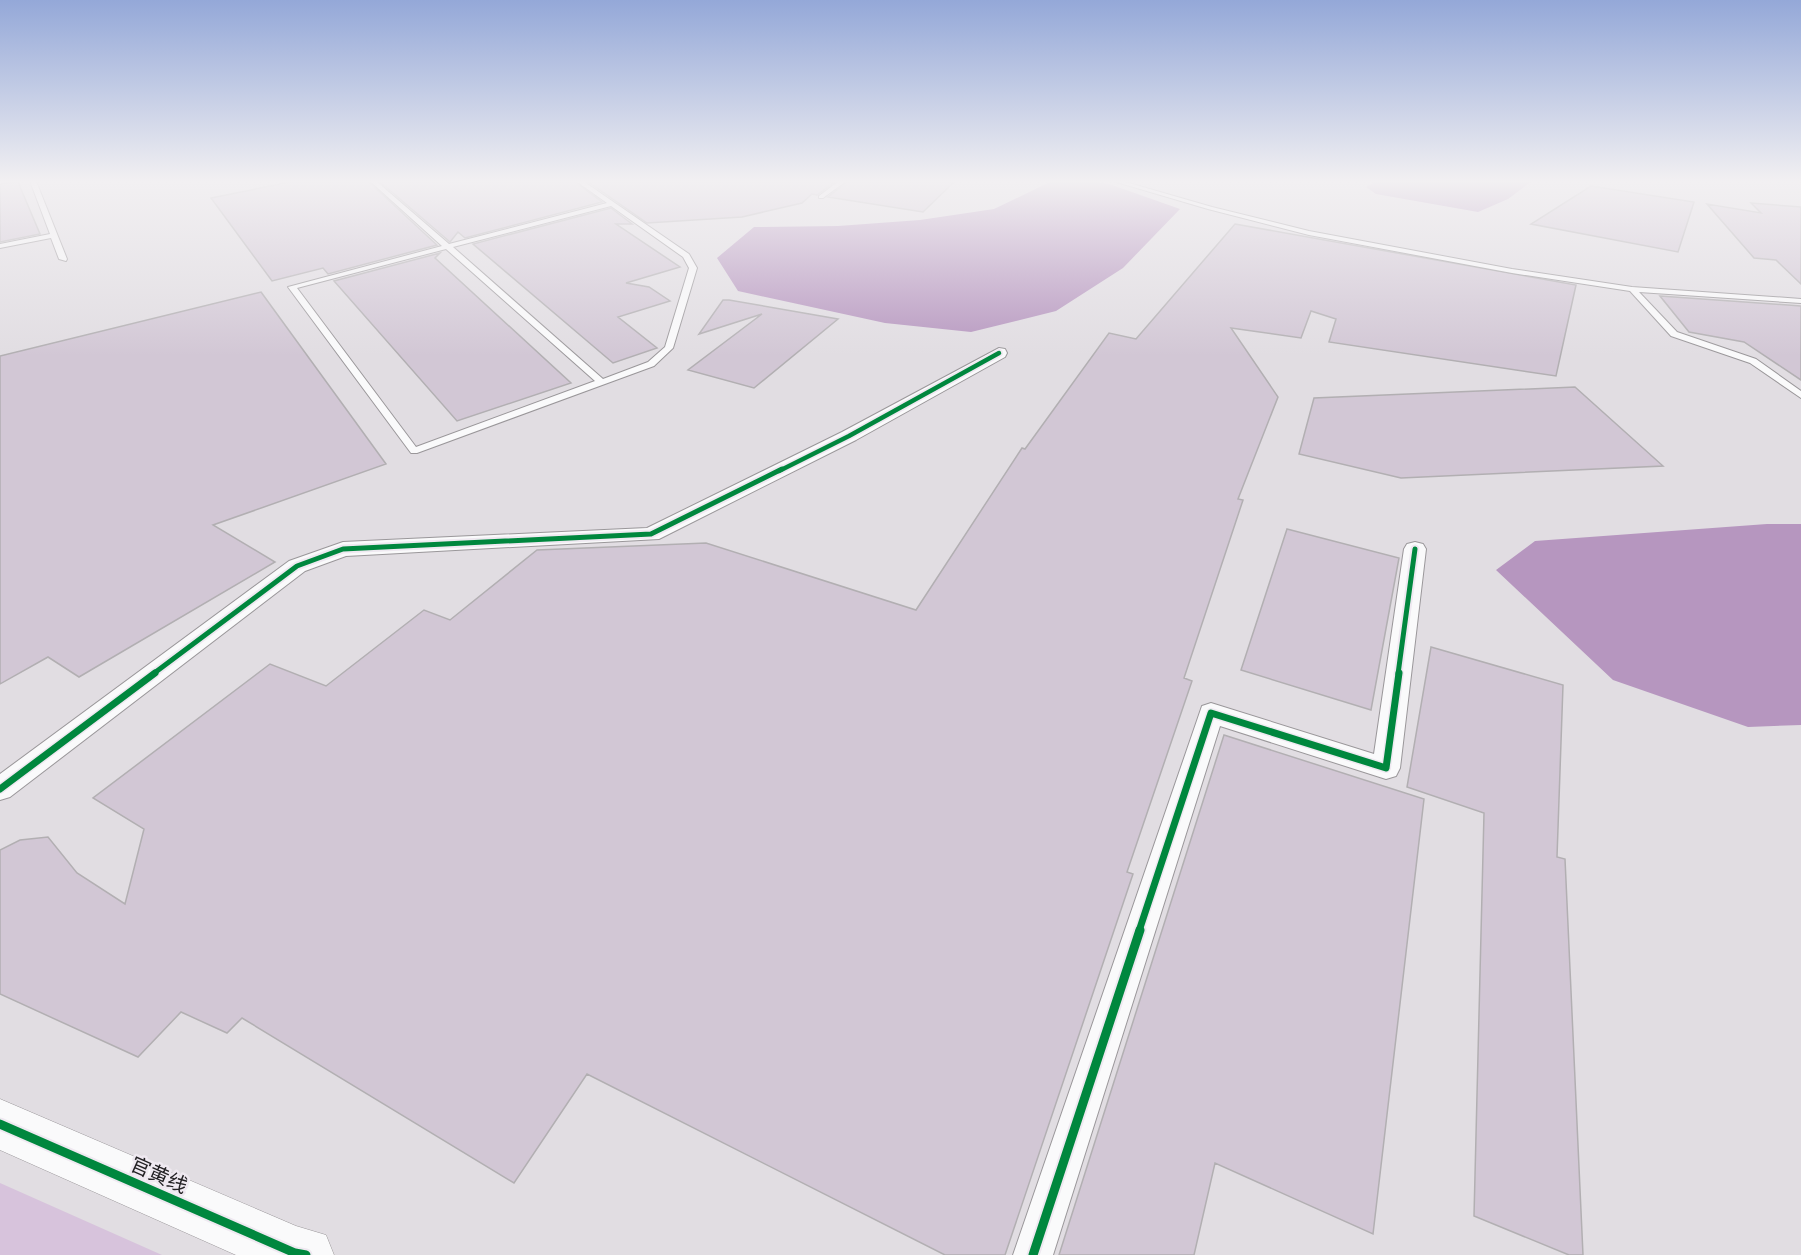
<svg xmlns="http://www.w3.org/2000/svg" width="1801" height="1255" font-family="Inter,'Noto Sans SC',sans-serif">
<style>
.green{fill:#d7c3dc}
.water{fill:#b696bf}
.building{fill:#d2c7d5;stroke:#b2afb2;stroke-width:1.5}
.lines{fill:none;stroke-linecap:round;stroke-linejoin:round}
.lane-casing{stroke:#9a979a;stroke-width:2}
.street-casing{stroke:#9a979a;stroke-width:2}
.secondary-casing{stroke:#9a979a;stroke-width:1}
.lane{fill:#fafafb;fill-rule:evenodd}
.street{fill:#fafafb;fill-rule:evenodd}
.secondary{fill:#fafafb;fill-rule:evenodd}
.cycleway-far3-casing{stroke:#efe9f1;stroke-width:8}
.cycleway-far2-casing{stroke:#efe9f1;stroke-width:9}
.cycleway-far1-casing{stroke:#efe9f1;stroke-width:10}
.cycleway-casing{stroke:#efe9f1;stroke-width:13}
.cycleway-far3{stroke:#00873e;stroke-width:4.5}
.cycleway-far2{stroke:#00873e;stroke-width:5}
.cycleway-far1{stroke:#00873e;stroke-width:7}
.cycleway{stroke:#00873e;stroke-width:9}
.labels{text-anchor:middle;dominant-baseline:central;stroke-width:5;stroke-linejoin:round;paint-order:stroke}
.near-street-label{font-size:20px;fill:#232124;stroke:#efe9f1}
</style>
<rect width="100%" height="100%" fill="#e1dde2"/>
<path class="green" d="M 0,1183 L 162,1255 L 0,1255 Z"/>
<path class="water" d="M 1052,181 L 1086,181 L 1109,184 L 1180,209 L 1123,268 L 1056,311 L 971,332 L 885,323 L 738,291 L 717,258 L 754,227 L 838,226 L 920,220 L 994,209 Z
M 1377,181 L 1532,181 L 1508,199 L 1478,212 L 1376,194 L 1366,187 Z
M 1767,524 L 1801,524 L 1801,725 L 1748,727 L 1613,680 L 1496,570 L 1535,541 Z"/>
<path class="building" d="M 295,181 L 368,181 L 437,245 L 328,274 L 323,268 L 272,281 L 211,198 Z
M 379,181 L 574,181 L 602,202 L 465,238 L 458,232 L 450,242 Z
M 587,181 L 836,181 L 817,195 L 812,194 L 802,203 L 742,217 L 647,223 Z
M 848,181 L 955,181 L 923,212 L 828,197 Z
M 18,182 L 40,234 L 0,242 L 0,184 Z
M 1591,186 L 1694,202 L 1678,252 L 1531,224 Z
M 1751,203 L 1801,207 L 1801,284 L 1776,260 L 1754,258 L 1707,204 L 1761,213 Z
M 611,208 L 632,224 L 616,224 L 680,267 L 626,283 L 649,287 L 670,301 L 618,317 L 657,348 L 613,363 L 473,244 Z
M 1235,224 L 1576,285 L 1556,376 L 1329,342 L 1336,319 L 1311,311 L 1301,338 L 1231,328 L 1278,397 L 1238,499 L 1243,500 L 1184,678 L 1192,681 L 1127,872 L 1133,874 L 1005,1255 L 945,1255 L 587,1074 L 514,1183 L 242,1018 L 227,1033 L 181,1012 L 138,1057 L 0,994 L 0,850 L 20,840 L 48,837 L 77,873 L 125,904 L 144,829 L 93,798 L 270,664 L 326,686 L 424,610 L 450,620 L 537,550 L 706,543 L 916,610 L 1022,448 L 1025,449 L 1109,333 L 1136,339 Z
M 440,253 L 435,258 L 571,383 L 457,421 L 334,281 Z
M 261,292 L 386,464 L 213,525 L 275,562 L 79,677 L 48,657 L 0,684 L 0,356 Z
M 1660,296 L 1801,306 L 1801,380 L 1744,342 L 1689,332 Z
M 723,300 L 729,300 L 838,319 L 754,388 L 688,370 L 762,314 L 699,334 Z
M 1575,387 L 1663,466 L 1401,478 L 1299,454 L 1314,398 Z
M 1287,529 L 1399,558 L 1371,710 L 1241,670 Z
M 1431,647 L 1563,685 L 1557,857 L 1565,859 L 1583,1255 L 1569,1255 L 1474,1216 L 1484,813 L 1407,787 Z
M 1224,735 L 1424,799 L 1373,1234 L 1215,1163 L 1194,1255 L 1059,1255 Z"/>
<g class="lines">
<g class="lane-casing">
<path id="lane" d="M 30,181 L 36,181 L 67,259 L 66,261 L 59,259 L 51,238 L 0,248 L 0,244 L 50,234 Z
M 370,181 L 376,181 L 449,244 L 607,203 L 576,181 L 583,181 L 689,254 L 697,268 L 673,348 L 654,366 L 417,453 L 411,453 L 288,287 L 442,246 ZM 611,206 L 683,257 L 689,268 L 665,347 L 648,362 L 603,379 L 453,247 ZM 446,249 L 595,381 L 416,447 L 297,288 Z
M 839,181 L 846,181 L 823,198 L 819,198 L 819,196 Z
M 1113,181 L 1122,181 L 1212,207 L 1309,231 L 1512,269 L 1632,287 L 1801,299 L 1801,303 L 1639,292 L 1677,332 L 1756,359 L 1801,391 L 1801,398 L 1750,363 L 1671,336 L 1630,291 L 1512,273 L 1309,235 L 1208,209 Z"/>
</g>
<g class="street-casing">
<path id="street" d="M 999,348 L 1005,349 L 1007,353 L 1005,357 L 856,440 L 659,539 L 346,556 L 305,571 L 10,797 L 0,800 L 0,774 L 289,561 L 343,542 L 647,528 L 842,432 Z
M 1415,542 L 1423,544 L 1426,549 L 1400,768 L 1396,776 L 1386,779 L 1220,726 L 1053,1255 L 1013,1255 L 1202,706 L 1211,703 L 1374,754 L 1404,549 L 1407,544 Z"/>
</g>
<g class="secondary-casing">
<path id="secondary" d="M 0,1099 L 296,1226 L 326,1235 L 334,1255 L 236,1255 L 0,1150 Z"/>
</g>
<use href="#lane" class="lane"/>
<use href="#street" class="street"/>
<use href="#secondary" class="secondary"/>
<g class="cycleway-far3-casing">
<path id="cycleway-far3" d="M 779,471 L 849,436 L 999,353"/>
</g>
<g class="cycleway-far2-casing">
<path id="cycleway-far2" d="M 153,674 L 297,566 L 343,549 L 651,534 L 782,469
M 1398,674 L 1415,549"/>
</g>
<g class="cycleway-far1-casing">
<path id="cycleway-far1" d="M 0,789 L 155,673
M 1139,931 L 1211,713 L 1386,768 L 1399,673"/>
</g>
<g class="cycleway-casing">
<path id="cycleway" d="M 0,1124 L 295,1253 L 306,1255
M 1033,1255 L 1140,930"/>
</g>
<use href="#cycleway-far3" class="cycleway-far3"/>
<use href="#cycleway-far2" class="cycleway-far2"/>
<use href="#cycleway-far1" class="cycleway-far1"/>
<use href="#cycleway" class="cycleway"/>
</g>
<linearGradient id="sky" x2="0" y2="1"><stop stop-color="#94a8d8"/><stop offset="0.51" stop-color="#f2f0f2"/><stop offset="1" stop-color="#f2f0f2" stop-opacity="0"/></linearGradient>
<rect width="1801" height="356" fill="url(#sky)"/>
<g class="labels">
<g class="near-street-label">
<text transform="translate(159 1175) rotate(24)">官黄线</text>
</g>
</g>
</svg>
